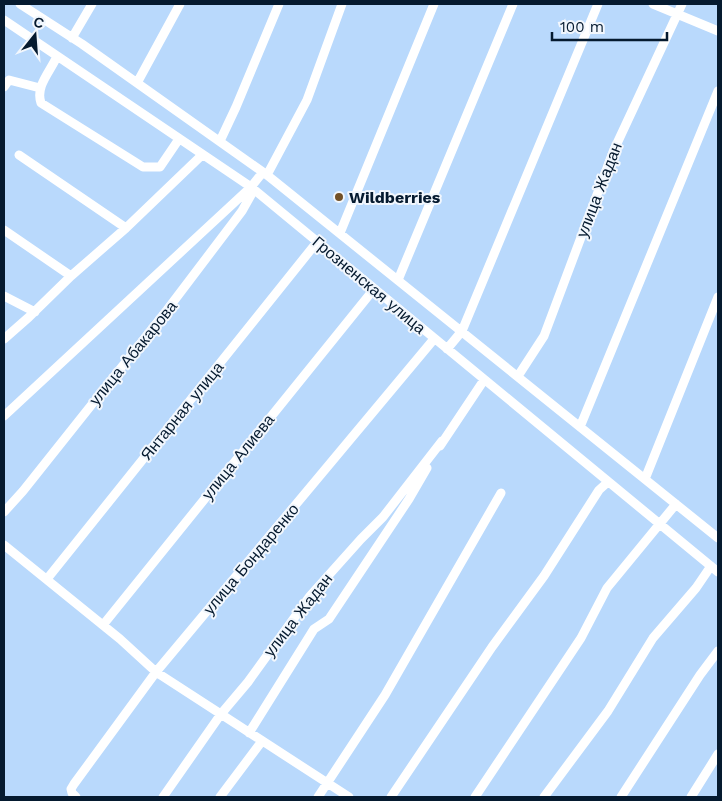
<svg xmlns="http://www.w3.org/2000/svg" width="722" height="801" font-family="'Work Sans',sans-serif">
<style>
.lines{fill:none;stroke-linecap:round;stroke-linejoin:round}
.minor{stroke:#fff;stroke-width:9}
.poi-dot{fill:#725128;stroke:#f2f7fd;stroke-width:2}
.labels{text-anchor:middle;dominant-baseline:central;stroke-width:4;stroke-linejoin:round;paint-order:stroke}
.street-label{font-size:16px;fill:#051a2f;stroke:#f2f7fd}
.poi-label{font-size:16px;font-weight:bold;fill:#051a2f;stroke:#f2f7fd;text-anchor:start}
</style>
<rect width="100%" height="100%" fill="#b9d9fc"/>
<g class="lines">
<path class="minor" d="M 20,4 L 82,44 L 267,175 L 718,538
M 653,4 L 718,31
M 4,20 L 251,187 L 718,572
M 72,38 L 92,4
M 57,56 C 51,71 35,86 41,103 L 143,167 L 160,167 L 179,139
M 137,83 L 180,4
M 4,87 L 9,80 L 40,88
M 220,141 L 236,107 L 279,4
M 19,155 L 126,228
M 267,175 L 307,100 L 342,4
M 4,230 L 71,276
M 340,233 L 434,4
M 398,280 L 513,4
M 4,296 L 35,312
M 4,339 L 29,317 L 71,276 L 126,228 L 202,155
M 447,349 L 462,331 L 598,4
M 518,376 L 544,336 L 613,152 L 682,4
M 4,416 L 251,187 L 263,172
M 580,427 L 718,91
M 440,446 L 484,380
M 645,479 L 718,297
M 4,512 L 23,491 L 167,310 L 242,211 L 251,195 L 251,187
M 4,545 L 120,639 L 156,672 L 349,797
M 47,579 L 317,242
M 103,625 L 374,289
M 249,733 L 314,629 L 329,619 L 409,499 L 427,468
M 76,797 L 72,793 L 71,789 L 74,784 L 156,672 L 434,339
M 163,797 L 221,714 L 248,682 L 310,596 L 361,539 L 383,517 L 442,441
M 220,797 L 262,741
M 318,797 L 385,695 L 501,493
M 391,797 L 492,647 L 544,576 L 599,490 L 608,482
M 475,797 L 581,638 L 607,588 L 676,504
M 544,797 L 608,711 L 653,638 L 696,588 L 711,566
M 621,797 L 700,675 L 718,651
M 691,797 L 718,754"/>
</g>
<circle class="poi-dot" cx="339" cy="197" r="5"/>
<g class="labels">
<g class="street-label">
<text transform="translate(599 190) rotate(-69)">улица Жадан</text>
<text transform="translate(369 285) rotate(40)">Грозненская улица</text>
<text transform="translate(133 353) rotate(-51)">улица Абакарова</text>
<text transform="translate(182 411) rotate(-51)">Янтарная улица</text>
<text transform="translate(238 457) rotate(-51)">улица Алиева</text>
<text transform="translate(251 559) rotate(-50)">улица Бондаренко</text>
<text transform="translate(298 615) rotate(-52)">улица Жадан</text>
</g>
<g class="poi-label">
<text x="349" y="197">Wildberries</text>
</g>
</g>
<rect width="722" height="801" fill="none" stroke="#051a2f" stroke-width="10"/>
<g transform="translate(35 35) rotate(17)" stroke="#f2f7fd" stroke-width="4" paint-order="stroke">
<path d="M0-4L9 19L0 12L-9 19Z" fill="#051a2f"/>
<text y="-8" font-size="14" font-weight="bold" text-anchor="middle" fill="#051a2f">С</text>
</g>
<path d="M552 32v8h115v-8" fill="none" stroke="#051a2f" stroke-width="2.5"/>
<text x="560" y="32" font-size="15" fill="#051a2f" stroke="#f2f7fd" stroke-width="4" paint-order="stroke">100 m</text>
</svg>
